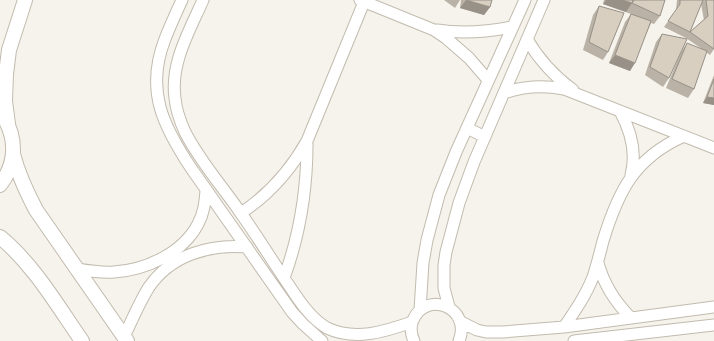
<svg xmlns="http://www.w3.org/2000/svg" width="714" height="341" font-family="'Noto Sans',sans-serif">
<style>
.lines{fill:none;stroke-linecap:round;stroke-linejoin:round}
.minor-casing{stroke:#c2bbae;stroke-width:13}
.tertiary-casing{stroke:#c2bbae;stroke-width:16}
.minor{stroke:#fff;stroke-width:11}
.tertiary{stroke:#fff;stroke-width:14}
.wall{fill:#bab2a6;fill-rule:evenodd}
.shaded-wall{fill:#979187}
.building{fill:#d8cfc1;stroke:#979187}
</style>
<rect width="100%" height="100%" fill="#f6f3ec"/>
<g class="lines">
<g class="minor-casing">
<path id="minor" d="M 182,0 C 176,13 170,26 165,39 C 145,90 163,126 191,168 L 292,312 L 303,324 L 322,341
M 203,0 C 190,30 170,63 175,98 C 176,110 180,121 185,132 C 199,160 222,186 240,212 C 255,233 268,254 282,275 C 295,294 307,316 327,328 C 355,341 384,332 412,322
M 360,0 L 434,30 L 446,38 L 469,58 L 488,80
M 437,30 C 462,34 487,32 512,27
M 527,39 C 539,60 554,76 573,90
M 504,93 C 524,86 542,85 564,89 L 714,148
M 620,111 C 631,131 637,152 631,175
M 467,128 L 485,137
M 241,213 C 270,194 290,171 307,141 L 364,2
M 598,263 C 604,285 615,302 631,318
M 77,269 C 89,271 102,273 114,272 C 146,270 183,253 198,224 C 204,213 205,202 206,191
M 284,278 C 300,234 307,190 307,144
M 449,307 L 444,288 L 444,265 L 446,252 L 459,203 L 474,162 L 544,0
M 420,310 L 423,263 L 427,240 L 439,195 L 456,152 L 525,0
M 461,322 L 477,330 L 486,332 L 503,332 L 564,327 L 714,307
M 564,327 C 575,311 586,295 593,277 C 597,265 600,253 603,241 C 618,192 634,158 684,136
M 124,337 C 132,320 139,303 149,287 C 171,255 209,244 247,247
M 414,341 C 411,335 410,326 413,320 C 427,289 472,308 459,341
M 574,341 L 714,325"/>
</g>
<g class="tertiary-casing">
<path id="tertiary" d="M 8,124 L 5,101 L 6,74 L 9,50 L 25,0
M 13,154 C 18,174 26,191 36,210 L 127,341
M 0,185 C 16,164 17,140 4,117
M 0,237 C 34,265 57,305 82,341"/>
</g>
<use href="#minor" class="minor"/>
<use href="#tertiary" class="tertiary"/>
</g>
<path class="wall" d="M 444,0 L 460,0 L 455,8 Z
M 461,0 L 492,0 L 490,7 L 484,15 L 460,8 Z
M 604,0 L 665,0 L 660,16 L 654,24 L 651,23 L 630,71 L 609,63 L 625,22 L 631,14 L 603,4 Z
M 677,0 L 714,0 L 714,49 L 710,55 L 706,52 L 694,89 L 688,98 L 666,88 L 681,52 L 687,43 L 702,49 L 686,38 L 664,27 L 676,10 ZM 701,4 L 704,20 L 690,32 Z
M 599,6 L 608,52 L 603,60 L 583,50 L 593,15 Z
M 662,34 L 669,78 L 663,87 L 645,75 L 656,42 Z
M 714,75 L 714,105 L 703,103 Z"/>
<path class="shaded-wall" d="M 466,0 L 490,7 L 484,15 L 460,8 Z
M 606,0 L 622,0 L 632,3 L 626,12 L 603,4 Z
M 615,55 L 635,63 L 630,71 L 609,63 Z
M 707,97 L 714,98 L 714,105 L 703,103 Z"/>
<path class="building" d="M 466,0 L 492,0 L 490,7 Z
M 622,0 L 633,0 L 632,3 Z
M 634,0 L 665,0 L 660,16 L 632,3 Z
M 680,0 L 703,0 L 690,32 L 708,16 L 706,0 L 714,0 L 714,49 L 690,32 L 668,21 L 680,4 Z
M 599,6 L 624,13 L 608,52 L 589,42 Z
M 631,14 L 651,21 L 635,63 L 615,55 Z
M 662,34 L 687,39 L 669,78 L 650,67 Z
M 687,43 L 707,51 L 694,89 L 672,79 Z
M 714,79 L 714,98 L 707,97 Z"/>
</svg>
